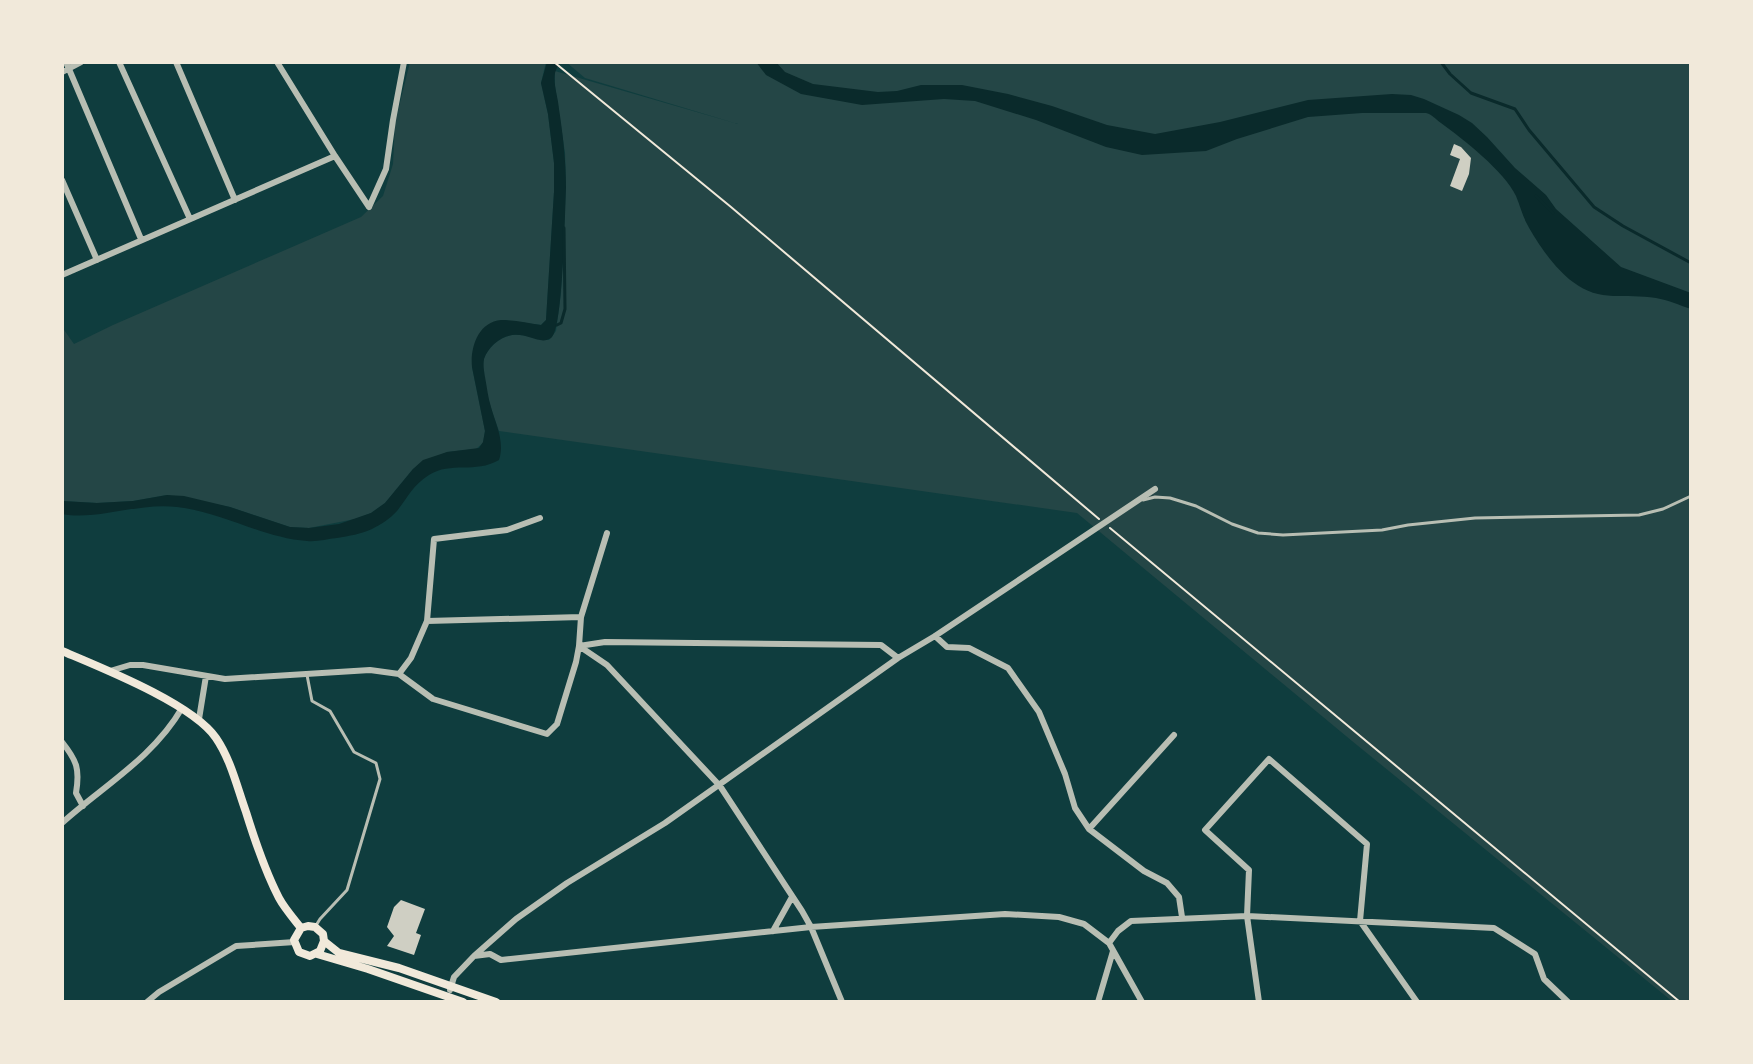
<svg xmlns="http://www.w3.org/2000/svg" width="1753" height="1064" font-family="Roboto,sans-serif">
<style>
.green{fill:#244646}
.water{fill:#0a2a2b}
.lines{fill:none;stroke-linecap:round;stroke-linejoin:round}
.stream{stroke:#0a2a2b;stroke-width:3}
.building{fill:#cfcfc3}
.path{stroke:#f1e9da;stroke-width:2}
.service{stroke:#b8beb3;stroke-width:3}
.minor{stroke:#b8beb3;stroke-width:6}
.secondary{stroke:#f1e9da;stroke-width:8}
</style>
<rect width="100%" height="100%" fill="#0f3d3e"/>
<path class="green" d="M 410,62 L 546,62 L 541,83 L 548,114 L 554,162 L 554,192 L 546,320 L 541,325 L 502,320 L 472,367 L 485,431 L 483,443 L 476,449 L 447,452 L 413,469 L 385,503 L 371,513 L 355,519 L 309,528 L 290,527 L 230,507 L 167,495 L 133,501 L 97,503 L 62,501 L 62,327 L 74,344 L 113,325 L 361,217 L 383,196 L 393,164 L 395,123 Z
M 566,62 L 1691,62 L 1691,1002 L 1673,1002 L 1352,741 L 1077,513 L 499,431 C 492,412 482,383 483,364 C 484,350 499,337 512,335 C 525,333 537,340 549,340 L 556,331 L 561,293 L 566,185 L 565,153 L 555,86 L 555,71 L 738,124 L 585,78 Z"/>
<path class="water" d="M 547,62 L 561,62 C 558,65 556,69 555,73 C 553,84 558,97 559,109 C 563,135 566,162 566,188 C 565,209 563,331 551,338 C 537,348 519,322 494,344 C 489,349 486,353 484,359 C 483,365 484,371 485,377 C 487,387 488,398 491,407 C 496,425 505,442 499,460 C 475,474 451,461 429,475 C 413,485 408,497 397,511 C 391,518 380,525 372,529 C 361,534 349,536 337,538 C 327,539 317,542 307,541 C 263,538 222,512 177,507 C 139,502 96,521 62,514 L 62,501 L 97,503 L 133,501 L 167,495 L 184,496 L 230,507 L 290,527 L 309,528 L 339,524 L 371,513 L 385,503 L 413,469 L 423,460 L 447,452 L 479,448 L 483,442 L 485,431 L 472,367 C 470,348 478,322 501,320 C 514,320 528,323 541,325 L 546,320 L 554,192 L 554,163 L 548,114 L 541,83 Z
M 756,62 L 776,62 L 785,72 L 813,84 L 878,92 L 897,91 L 921,85 L 962,85 L 1008,94 L 1052,106 L 1107,125 L 1155,134 L 1220,122 L 1308,100 L 1392,94 L 1411,95 L 1424,99 L 1459,115 L 1472,123 L 1487,137 L 1515,168 L 1546,195 L 1556,209 L 1621,267 L 1691,293 L 1691,309 C 1679,305 1668,300 1656,298 C 1625,293 1600,303 1573,282 C 1556,270 1537,243 1527,224 C 1522,215 1520,205 1516,196 C 1504,171 1463,139 1441,123 C 1435,119 1433,115 1426,113 L 1362,113 L 1308,117 L 1237,139 L 1206,151 L 1142,155 L 1106,147 L 1036,120 L 975,101 L 944,99 L 862,105 L 801,94 L 766,75 Z"/>
<g class="lines">
<path class="stream" d="M 1441,62 L 1450,74 L 1471,93 L 1515,109 L 1529,130 L 1594,207 L 1623,226 L 1691,263
M 1536,196 L 1553,213
M 557,325 L 561,323 L 565,309 L 564,228"/>
</g>
<path class="building" d="M 1454,144 L 1461,147 L 1471,158 L 1469,174 L 1462,191 L 1450,186 L 1460,159 L 1450,155 Z
M 401,900 L 425,909 L 416,933 L 421,935 L 414,955 L 387,946 L 394,936 L 387,927 L 394,907 Z"/>
<g class="lines">
<path class="path" d="M 554,62 L 731,207 L 1099,519
M 1110,528 L 1680,1002"/>
<path class="service" d="M 1143,500 L 1155,497 L 1170,498 L 1196,506 L 1232,524 L 1258,533 L 1283,535 L 1382,530 L 1408,525 L 1475,518 L 1639,515 L 1663,509 L 1691,496
M 307,675 L 312,701 L 330,711 L 354,752 L 376,763 L 380,779 L 347,890 L 320,919 L 315,927"/>
<path class="minor" d="M 66,62 L 141,239
M 119,62 L 190,219
M 176,62 L 235,200
M 277,62 L 335,156 L 369,207
M 62,72 L 81,62
M 62,180 L 97,260
M 369,207 L 386,169 L 393,120 L 404,62
M 62,275 L 335,156
M 581,617 L 607,533
M 427,621 L 581,617 L 579,646 L 605,642 L 881,645 L 898,658
M 935,636 L 947,647 L 969,648 L 1008,668 L 1039,712 L 1065,774 L 1075,808 L 1089,829 L 1144,871 L 1167,883 L 1179,897 L 1182,917
M 110,671 L 130,665 L 143,665 L 225,679 L 370,670 L 399,674 L 433,699 L 547,734 L 557,724 L 576,662 L 579,646 L 607,665 L 720,786 L 802,911 L 811,927 L 842,1002
M 399,674 L 411,658 L 427,621 L 434,539 L 507,530 L 540,518
M 199,719 L 206,676
M 62,742 C 77,761 80,769 76,793 L 83,806
M 62,823 C 103,786 153,758 182,708
M 1089,829 L 1174,735
M 1360,921 L 1417,1002
M 773,931 L 792,897
M 1109,943 L 1142,1002
M 474,956 L 516,919 L 567,883 L 665,823 L 898,658 L 935,636 L 1155,489
M 450,990 L 454,977 L 474,956 L 490,954 L 501,960 L 811,927 L 1005,914 L 1059,917 L 1084,924 L 1109,943 L 1118,931 L 1131,921 L 1247,916 L 1494,928 L 1535,954 L 1544,979 L 1568,1002
M 147,1002 L 159,992 L 236,946 L 295,942
M 1098,1002 L 1113,951
M 1259,1002 L 1247,916 L 1249,870 L 1205,830 L 1269,759 L 1367,844 L 1360,921"/>
<path class="secondary" d="M 62,651 C 102,668 193,704 216,738 C 231,760 237,787 246,812 C 255,841 265,871 279,898 C 285,909 294,919 301,928
M 324,941 L 320,951 L 310,956 L 299,952 L 294,940 L 301,928 L 308,926 L 315,927 L 323,934 L 324,941 L 339,953 L 399,968 L 496,1002
M 317,954 L 368,969 L 463,1002"/>
</g>
<rect width="1753" height="1064" fill="none" stroke="#f1e9da" stroke-width="128"/>
</svg>
